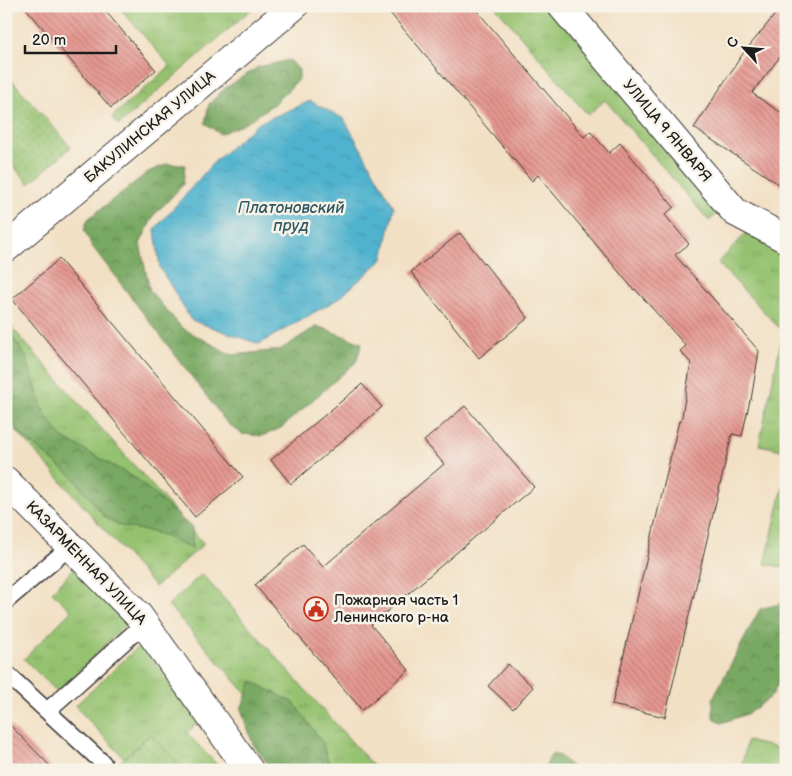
<svg xmlns="http://www.w3.org/2000/svg" width="792" height="776" font-family="'Balsamiq Sans',sans-serif">
<style>
.grass{fill:url(#grass-tufts);stroke:#586f46}
.forest{fill:url(#forest-crowns);stroke:#4a623f}
.park{fill:url(#park-dots);stroke:#586f46}
.water{fill:url(#water-ripples);stroke:#366775}
.building{fill:url(#building-back-hatch)}
.lines{fill:none;stroke-linecap:round;stroke-linejoin:round}
.lane-casing{stroke:#3c3935;stroke-width:19}
.street-casing{stroke:#3c3935;stroke-width:30}
.secondary-casing{stroke:#3c3935;stroke-width:30}
.lane{stroke:#fff;stroke-width:16}
.street{stroke:#fff;stroke-width:28}
.secondary{stroke:#fff;stroke-width:28}
.labels{text-anchor:middle;dominant-baseline:central;stroke-width:5;stroke-linejoin:round;paint-order:stroke}
.street-label{font-size:15px;fill:#1c1c1c;stroke:#f7f3e8}
.poi-label{font-size:15px;fill:#1c1c1c;stroke:#f7f3e8;text-anchor:start}
.water-label{font-size:16px;font-style:italic;fill:#305863;stroke:#f7f3e8}
</style>
<defs>
<pattern id="grass-tufts" width="24" height="20" patternUnits="userSpaceOnUse" patternTransform="scale(1.25)"><rect width="24" height="20" fill="#95c270"/><path d="M3 7l-1-3M5 7V3M7 7l1-3M15 17l-1-3M17 17v-4M19 17l1-3" fill="none" stroke="#80a660"/></pattern>
<pattern id="forest-crowns" width="20" height="18" patternUnits="userSpaceOnUse" patternTransform="scale(1.25)"><rect width="20" height="18" fill="#78a862"/><path d="M2 6a3 3 0 1 1 6 0M12 15a3 3 0 1 1 6 0" fill="none" stroke="#628850"/></pattern>
<pattern id="park-dots" width="8" height="8" patternUnits="userSpaceOnUse" patternTransform="scale(1.25)"><rect width="8" height="8" fill="#95c270"/><path d="M2 2h.1M6 6h.1" fill="none" stroke="#80a660" stroke-width="1.8" stroke-linecap="round"/></pattern>
<pattern id="water-ripples" width="26" height="14" patternUnits="userSpaceOnUse" patternTransform="scale(1.25)"><rect width="26" height="14" fill="#4fb2ce"/><path d="M2 4q2-2 4 0t4 0M15 11q2-2 4 0t4 0" fill="none" stroke="#4498b0"/></pattern>
<pattern id="building-back-hatch" width="6" height="6" patternUnits="userSpaceOnUse" patternTransform="scale(1.25)"><rect width="6" height="6" fill="#e59790"/><path d="M-1 5l2 2M0 0l6 6M5-1l2 2" fill="none" stroke="#b97a75"/></pattern>
</defs>
<rect width="100%" height="100%" fill="#f7f3e8"/>
<filter id="ink" filterUnits="userSpaceOnUse"><feTurbulence type="fractalNoise" baseFrequency=".02" numOctaves="2"/><feDisplacementMap in="SourceGraphic" scale="10" xChannelSelector="R" yChannelSelector="G"/><feConvolveMatrix kernelMatrix="1 2 1 2 8 2 1 2 1" color-interpolation-filters="sRGB"/></filter>
<filter id="wash" filterUnits="userSpaceOnUse"><feTurbulence type="fractalNoise" baseFrequency=".0096" numOctaves="4" result="noise"/><feDisplacementMap in="SourceGraphic" scale="20" xChannelSelector="R" yChannelSelector="G"/><feGaussianBlur stdDeviation="1.12" result="paint"/><feColorMatrix in="noise" values="0 0 0 0 0 0 0 0 0 0 0 0 0 0 0 0 0 1.4 0 .05"/><feComposite in="paint" operator="in"/></filter>
<g filter="url(#wash)">
<rect width="100%" height="100%" fill="#f2e0c4"/>
<path class="grass" d="M 118,6 L 255,6 L 119,125 L 112,117 L 170,66 Z
M 495,6 L 549,6 L 723,209 L 709,221 L 605,100 L 588,115 Z
M 752,227 L 786,250 L 786,451 L 759,445 L 783,332 L 718,263 Z
M 6,321 L 204,544 L 155,587 L 6,419 Z
M 786,474 L 786,568 L 765,564 Z
M 77,565 L 131,619 L 58,693 L 24,659 L 71,611 L 52,592 Z
M 202,574 L 377,770 L 314,770 L 168,605 Z
M 139,646 L 205,715 L 187,733 L 222,770 L 184,770 L 150,734 L 124,758 L 75,706 Z
M 747,741 L 786,750 L 786,770 L 741,770 Z"/>
<path class="forest" d="M 290,60 L 299,70 L 299,79 L 275,103 L 246,123 L 220,134 L 205,123 L 209,104 L 224,89 L 258,67 Z
M 167,164 L 185,165 L 183,185 L 154,215 L 140,244 L 150,291 L 182,328 L 232,355 L 280,350 L 317,326 L 362,343 L 356,362 L 281,428 L 262,436 L 242,434 L 227,423 L 92,246 L 84,229 L 88,219 L 148,172 Z
M 6,328 L 26,356 L 44,413 L 63,438 L 137,479 L 192,528 L 192,549 L 157,533 L 120,526 L 104,516 L 74,478 L 22,436 L 6,413 Z
M 784,603 L 786,604 L 786,669 L 771,697 L 747,714 L 721,723 L 713,717 L 713,698 L 760,609 Z
M 252,681 L 294,703 L 322,742 L 331,770 L 272,770 L 253,744 L 241,709 Z
M 551,754 L 560,756 L 575,770 L 544,770 Z"/>
<path class="park" d="M 9,77 L 71,147 L 29,184 L 6,158 L 6,79 Z
M 150,734 L 184,770 L 114,770 L 113,769 Z"/>
<path class="water" d="M 310,101 L 344,119 L 394,207 L 383,259 L 338,299 L 259,344 L 191,320 L 160,268 L 155,229 L 214,162 L 257,124 Z"/>
<g id="blocks">
<path class="building" d="M 24,6 L 101,6 L 156,70 L 111,108 Z
M 384,6 L 473,6 L 584,137 L 590,131 L 609,153 L 620,143 L 674,207 L 665,215 L 689,244 L 675,255 L 759,351 L 751,400 L 750,400 L 742,436 L 732,434 L 665,717 L 612,705 L 679,421 L 681,422 L 691,363 L 680,351 L 686,346 L 635,289 L 634,290 L 538,175 L 532,181 Z
M 782,6 L 786,6 L 786,49 L 752,93 L 786,116 L 786,189 L 694,128 L 742,55 Z
M 460,233 L 528,318 L 479,358 L 411,272 Z
M 59,259 L 243,477 L 195,517 L 12,299 Z
M 362,384 L 382,407 L 291,484 L 271,460 Z
M 465,406 L 534,487 L 371,625 L 409,670 L 362,710 L 255,585 L 303,544 L 323,567 L 444,464 L 424,441 Z
M 508,664 L 533,687 L 513,709 L 488,686 Z
M 6,721 L 54,770 L 6,770 Z"/>
</g>
</g>
<g filter="url(#ink)">
<use href="#blocks" fill-opacity="0" stroke="#3c3935" stroke-width="1"/>
<g class="lines">
<g class="lane-casing">
<path id="lane" d="M 6,601 L 71,546
M 6,673 L 103,763
M 47,711 L 145,623"/>
</g>
<g class="street-casing">
<path id="street" d="M 562,6 L 735,212 L 786,239
M 6,248 L 294,6"/>
</g>
<g class="secondary-casing">
<path id="secondary" d="M 6,481 L 138,615 L 249,770"/>
</g>
<use href="#lane" class="lane"/>
<use href="#street" class="street"/>
<use href="#secondary" class="secondary"/>
</g>
</g>
<defs>
<g id="civic-ring" transform="scale(1.25)"><circle r="9.5" fill="#f7f3e8" stroke="#c8321e" stroke-width="1.5"/><path d="M-.6-6.5H3V-4.5H.6V-3L4-1V1h2V6H-6V1h2V-1L-.6-3ZM-1.2 2.5V6h2.4V2.5Z" fill="#c8321e"/></g>
</defs>
<g fill-rule="evenodd">
<use href="#civic-ring" x="316" y="609"/>
</g>
<g class="labels">
<g class="street-label">
<text transform="translate(150 127) rotate(-40)">БАКУЛИНСКАЯ УЛИЦА</text>
<text transform="translate(667 131) rotate(50)">УЛИЦА 9 ЯНВАРЯ</text>
<text transform="translate(86 563) rotate(46)">КАЗАРМЕННАЯ УЛИЦА</text>
</g>
<g class="poi-label">
<text x="334" y="600">Пожарная часть 1<tspan x="334" dy="17">Ленинского р-на</tspan></text>
</g>
<g class="water-label">
<text x="291" y="208">Платоновский<tspan x="291" dy="18">пруд</tspan></text>
</g>
</g>
<rect width="792" height="776" fill="none" stroke="#f7f3e8" stroke-width="25"/>
<g transform="translate(744 48) rotate(296)" stroke="#f7f3e8" stroke-width="4" paint-order="stroke">
<path d="M0-4L9 19L0 12L-9 19Z" fill="#1c1c1c"/>
<text y="-8" font-size="14" font-weight="bold" text-anchor="middle" fill="#1c1c1c">С</text>
</g>
<path d="M25 45v8h91v-8" fill="none" stroke="#1c1c1c" stroke-width="2.5"/>
<text x="32" y="45" font-size="15" fill="#1c1c1c" stroke="#f7f3e8" stroke-width="4" paint-order="stroke">20 m</text>
</svg>
